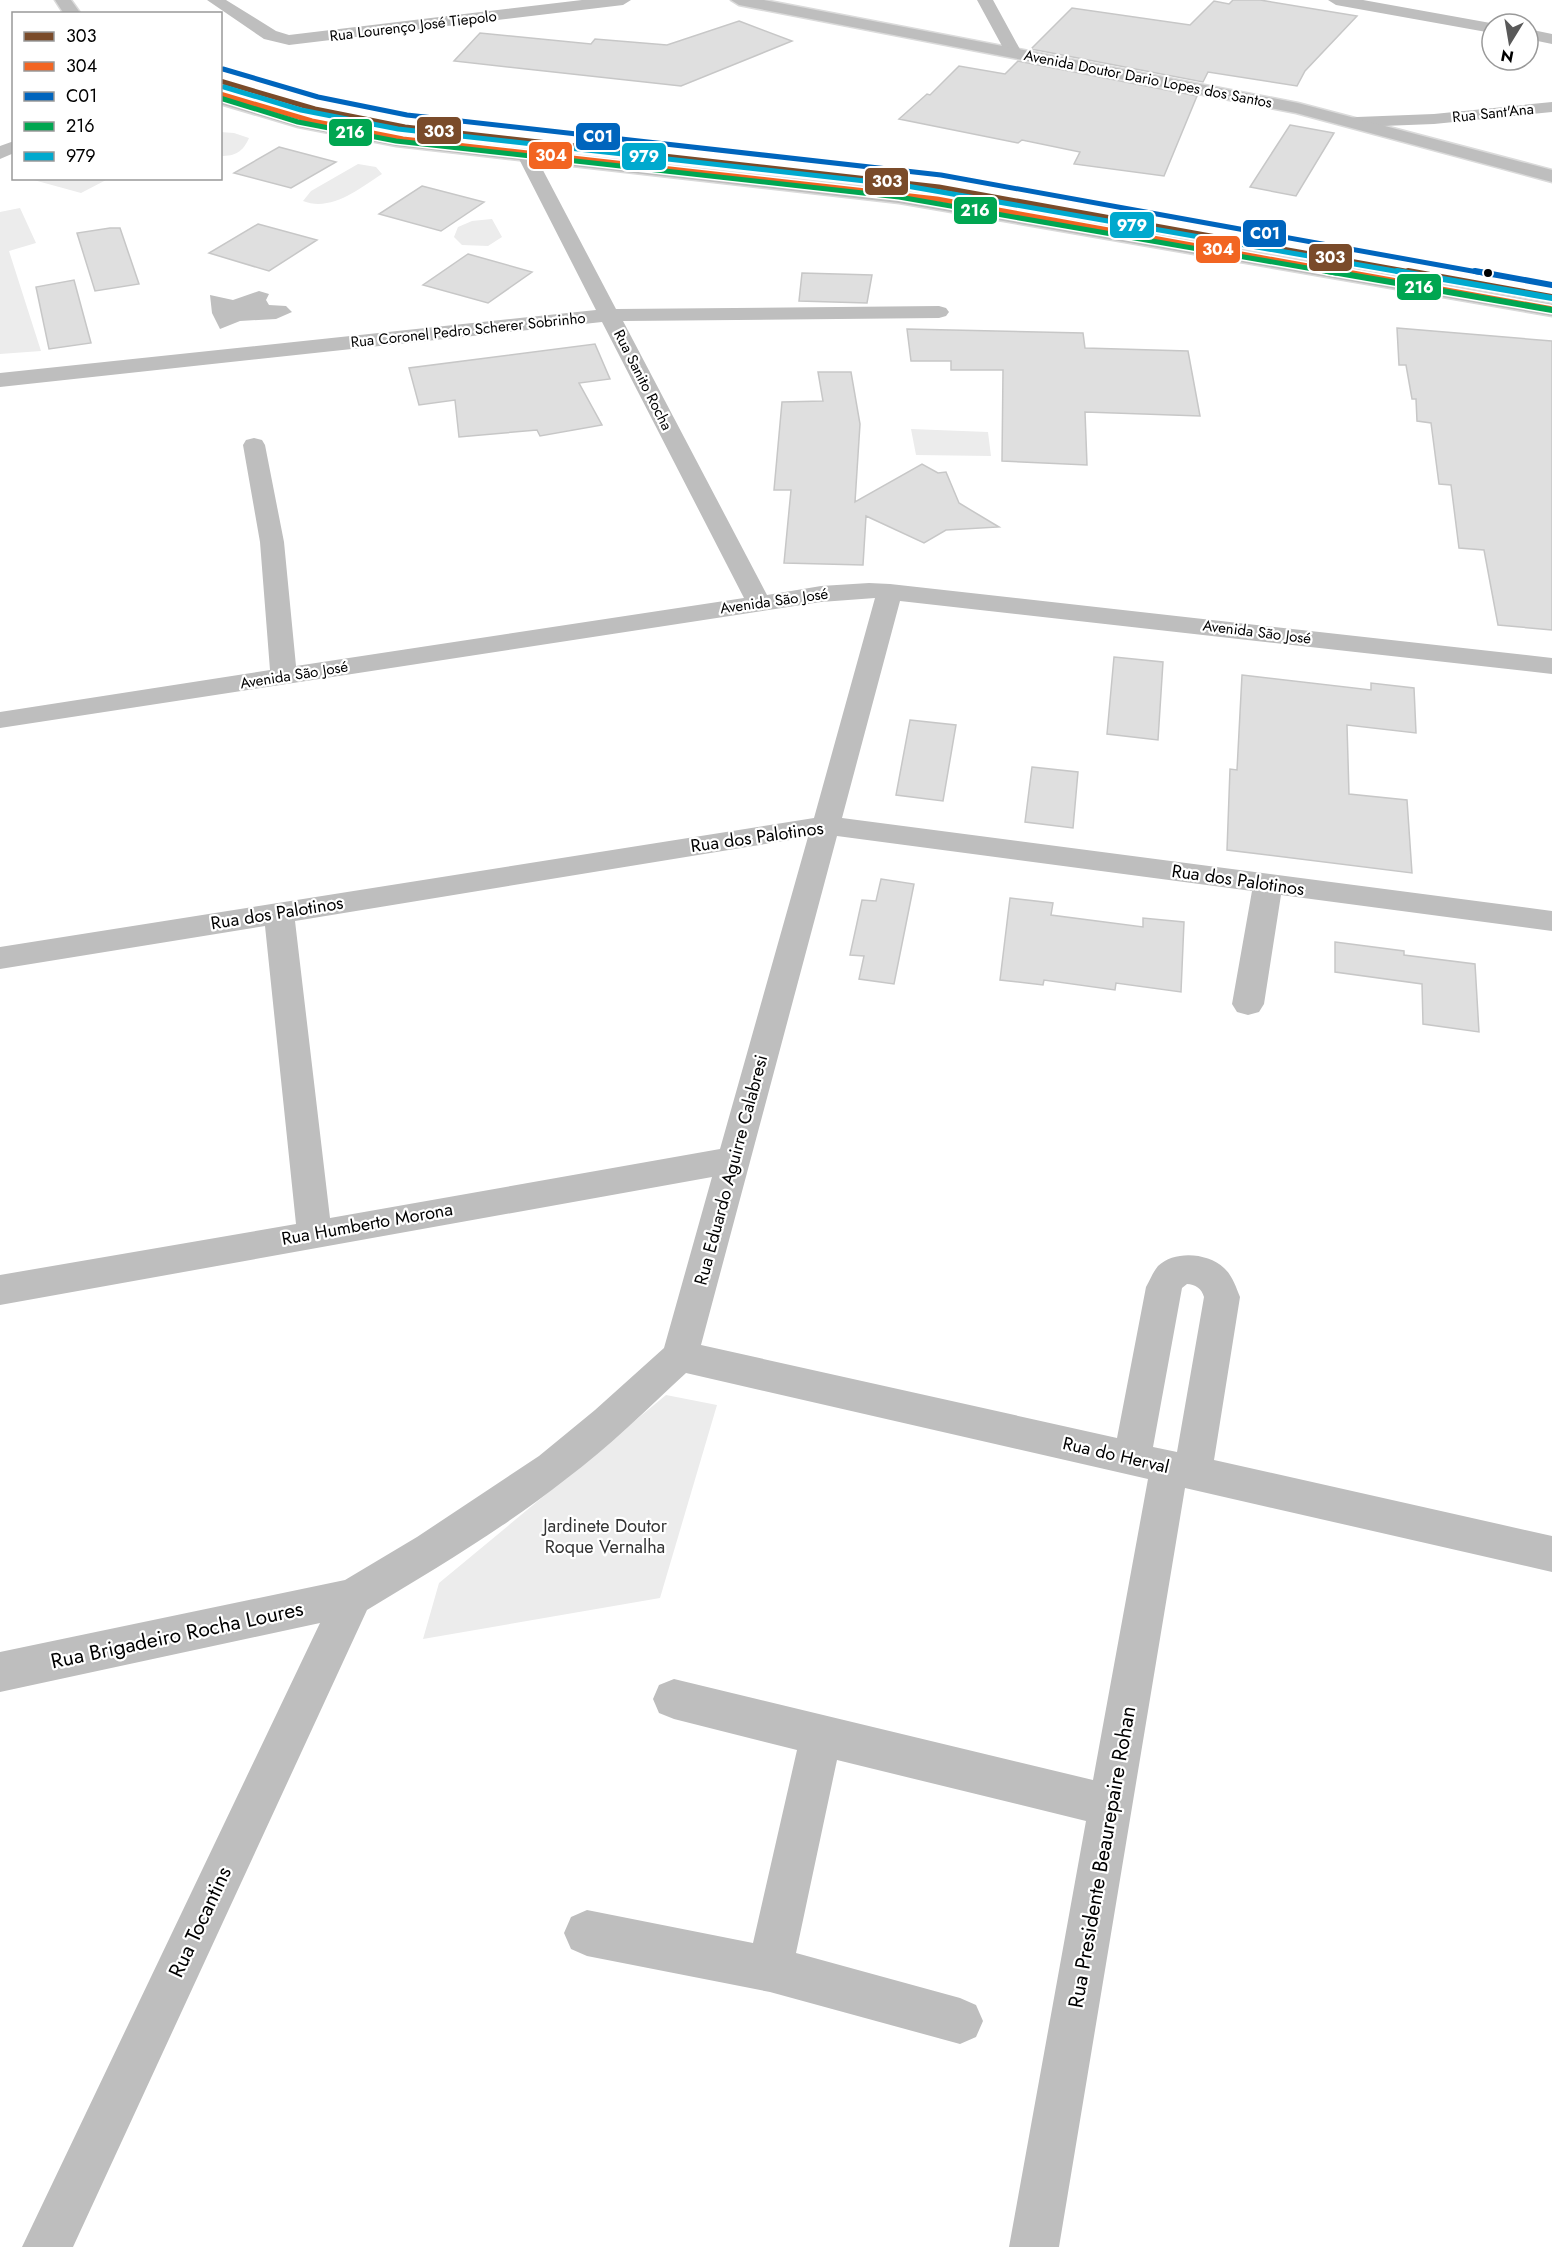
<svg xmlns="http://www.w3.org/2000/svg" width="1552" height="2247" font-family="Jost,sans-serif">
<style>
.green{fill:#ececec}
.water{fill:#bfbfbf}
.building{fill:#dfdfdf;stroke:#c7c7c7;stroke-width:1.5}
.lines{fill:none;stroke-linecap:round;stroke-linejoin:round}
.major-casing{stroke:#dbdbdb;stroke-width:3}
.minor{fill:#bebebe;fill-rule:evenodd}
.major{fill:#bebebe;fill-rule:evenodd}
.bus-1-far1-casing{stroke:#fff;stroke-width:8}
.bus-1-casing{stroke:#fff;stroke-width:9}
.bus-2-far1-casing{stroke:#fff;stroke-width:8}
.bus-2-casing{stroke:#fff;stroke-width:9}
.bus-3-far1-casing{stroke:#fff;stroke-width:8}
.bus-3-casing{stroke:#fff;stroke-width:9}
.bus-4-far1-casing{stroke:#fff;stroke-width:8}
.bus-4-casing{stroke:#fff;stroke-width:9}
.bus-5-far1-casing{stroke:#fff;stroke-width:8}
.bus-5-casing{stroke:#fff;stroke-width:9}
.bus-1-far1{stroke:#7a4b2a;stroke-width:5}
.bus-1{stroke:#7a4b2a;stroke-width:6}
.bus-2-far1{stroke:#f26522;stroke-width:5}
.bus-2{stroke:#f26522;stroke-width:6}
.bus-3-far1{stroke:#0065bd;stroke-width:5}
.bus-3{stroke:#0065bd;stroke-width:6}
.bus-4-far1{stroke:#00a651;stroke-width:5}
.bus-4{stroke:#00a651;stroke-width:6}
.bus-5-far1{stroke:#00a9ce;stroke-width:5}
.bus-5{stroke:#00a9ce;stroke-width:6}
.bus-dot{fill:#000;stroke:#fff;stroke-width:2}
.labels{text-anchor:middle;dominant-baseline:central;stroke-width:4.5;stroke-linejoin:round;paint-order:stroke}
.far-street-label{font-size:15px;fill:#000;stroke:#fff}
.street-label{font-size:18px;fill:#000;stroke:#fff}
.park-label{font-size:18px;fill:#333;stroke:#fff}
.near-street-label{font-size:21px;fill:#000;stroke:#fff}
.line-badge{stroke:#fff;stroke-width:2}
.badge-label{font-size:16px;text-anchor:middle;font-weight:bold;fill:#fff}
</style>
<rect width="100%" height="100%" fill="#fff"/>
<path class="green" d="M 220,132 L 234,133 L 249,138 C 243,152 235,156 221,156 Z
M 358,164 L 376,167 L 382,174 C 359,189 331,212 303,201 L 311,191 Z
M 30,179 L 108,179 L 81,193 Z
M 20,208 L 36,243 L 9,251 L 41,351 L 0,354 L 0,212 Z
M 492,219 L 502,237 L 488,246 L 462,245 L 454,237 L 458,227 L 472,221 Z
M 911,429 L 988,432 L 991,456 L 916,455 Z
M 666,1395 L 717,1405 L 660,1598 L 423,1639 L 439,1583 Z"/>
<path class="water" d="M 259,291 L 269,294 L 266,300 L 269,305 L 286,306 L 292,312 L 276,319 L 240,321 L 220,329 L 212,313 L 210,295 L 233,300 Z"/>
<path class="building" d="M 1233,0 L 1260,0 L 1357,16 L 1305,71 L 1297,86 L 1208,72 L 1203,82 L 1031,49 L 1072,8 L 1190,25 L 1214,1 L 1229,4 Z
M 739,21 L 792,41 L 681,86 L 454,61 L 480,33 L 591,44 L 595,39 L 667,45 Z
M 1018,61 L 1197,96 L 1164,176 L 1074,164 L 1080,152 L 1022,140 L 1018,143 L 899,119 L 927,94 L 930,95 L 959,66 L 1005,74 Z
M 1290,125 L 1334,133 L 1296,196 L 1250,187 Z
M 279,147 L 336,162 L 291,188 L 234,173 Z
M 422,186 L 484,202 L 441,231 L 379,214 Z
M 258,224 L 317,240 L 269,271 L 209,253 Z
M 110,228 L 120,228 L 139,284 L 95,291 L 77,233 Z
M 468,254 L 532,272 L 488,303 L 423,285 Z
M 802,273 L 872,275 L 867,303 L 799,301 Z
M 74,280 L 91,343 L 49,349 L 36,287 Z
M 1397,328 L 1552,341 L 1552,630 L 1498,625 L 1484,550 L 1459,548 L 1451,485 L 1439,484 L 1431,423 L 1417,421 L 1416,399 L 1412,399 L 1406,365 L 1399,365 Z
M 907,329 L 1083,333 L 1085,348 L 1188,351 L 1200,416 L 1085,412 L 1087,465 L 1002,461 L 1003,370 L 951,370 L 951,361 L 911,361 Z
M 595,344 L 610,379 L 579,383 L 602,425 L 540,436 L 537,430 L 459,437 L 455,400 L 419,405 L 409,368 Z
M 818,372 L 851,372 L 860,424 L 855,502 L 922,464 L 938,473 L 946,472 L 959,503 L 999,527 L 946,530 L 924,543 L 866,516 L 863,565 L 784,563 L 791,490 L 774,490 L 782,402 L 823,401 Z
M 1114,657 L 1163,662 L 1158,740 L 1107,734 Z
M 1242,675 L 1371,690 L 1371,683 L 1414,688 L 1416,733 L 1347,725 L 1349,794 L 1407,800 L 1412,873 L 1227,850 L 1230,769 L 1237,770 Z
M 910,720 L 956,725 L 943,801 L 896,795 Z
M 1032,767 L 1078,772 L 1073,828 L 1025,822 Z
M 881,879 L 914,884 L 894,984 L 859,979 L 864,956 L 850,955 L 862,900 L 876,901 Z
M 1010,898 L 1053,903 L 1051,915 L 1143,927 L 1143,918 L 1184,922 L 1181,992 L 1116,983 L 1115,990 L 1044,980 L 1043,985 L 1000,980 Z
M 1335,942 L 1404,951 L 1404,955 L 1475,964 L 1479,1032 L 1423,1024 L 1422,984 L 1335,972 Z"/>
<g class="lines">
<g class="major-casing">
<path id="major" d="M 55,0 L 71,0 L 81,14 L 64,14 Z
M 731,0 L 764,0 L 1298,103 L 1552,170 L 1552,182 L 1296,113 L 739,5 Z
M 220,93 L 301,117 L 396,136 L 899,191 L 1552,304 L 1552,316 L 899,203 L 396,146 L 298,127 L 220,104 Z"/>
</g>
<path class="minor" d="M 207,0 L 226,0 L 276,31 L 289,35 L 582,0 L 631,0 L 623,5 L 289,45 L 264,39 Z
M 977,0 L 993,0 L 1022,53 L 1020,57 L 1008,57 Z
M 1328,0 L 1363,0 L 1496,24 L 1492,24 L 1492,33 L 1336,5 Z
M 1528,29 L 1552,34 L 1552,44 L 1528,39 Z
M 1552,102 L 1552,112 L 1434,124 L 1357,127 L 1351,126 L 1348,122 L 1351,118 L 1357,117 L 1434,114 Z
M 14,141 L 14,153 L 0,159 L 0,146 Z
M 527,151 L 534,153 L 536,157 L 616,309 L 939,306 L 946,308 L 949,312 L 946,316 L 939,318 L 623,321 L 767,595 L 821,586 L 869,583 L 890,584 L 1552,658 L 1552,674 L 900,601 L 842,818 L 1552,911 L 1552,931 L 1281,895 L 1264,1004 L 1259,1012 L 1248,1015 L 1237,1012 L 1232,1004 L 1252,891 L 837,836 L 701,1345 L 1117,1438 L 1146,1287 C 1150,1280 1153,1272 1158,1266 C 1175,1250 1208,1253 1224,1268 C 1232,1275 1236,1287 1240,1297 L 1214,1460 L 1552,1536 L 1552,1572 L 1185,1488 L 1059,2247 L 1009,2247 L 1086,1821 L 837,1760 L 796,1953 L 960,1998 L 976,2005 L 983,2021 L 976,2037 L 960,2044 L 770,1992 L 587,1956 L 571,1949 L 564,1933 L 571,1917 L 587,1910 L 753,1943 L 797,1750 L 674,1719 L 659,1713 L 653,1699 L 659,1685 L 674,1679 L 1093,1780 L 1148,1479 L 686,1373 C 647,1409 609,1447 566,1479 C 504,1528 435,1569 367,1610 L 73,2247 L 22,2247 L 320,1623 L 0,1692 L 0,1652 L 345,1580 L 417,1537 L 539,1456 L 595,1410 L 664,1348 L 712,1177 L 0,1305 L 0,1275 L 296,1224 L 265,926 L 0,969 L 0,947 L 814,818 L 875,598 L 821,602 L 0,728 L 0,712 L 270,670 L 260,542 L 243,445 L 246,440 L 254,438 L 262,440 L 265,445 L 284,542 L 296,666 L 744,598 L 602,322 L 0,387 L 0,373 L 596,310 L 518,157 L 520,153 ZM 808,837 L 720,1149 L 330,1218 L 295,921 ZM 1187,1284 C 1195,1284 1202,1289 1204,1297 L 1177,1452 L 1153,1447 L 1182,1288 Z"/>
<use href="#major" class="major"/>
<g class="bus-1-far1-casing">
<path id="bus-1-far1" d="M 220,81 L 315,109 L 405,127 L 939,187 L 1416,273"/>
</g>
<g class="bus-1-casing">
<path id="bus-1" d="M 1408,271 L 1552,297"/>
</g>
<g class="bus-2-far1-casing">
<path id="bus-2-far1" d="M 220,94 L 312,121 L 403,139 L 937,199 L 1347,273"/>
</g>
<g class="bus-2-casing">
<path id="bus-2" d="M 1339,271 L 1550,309"/>
</g>
<g class="bus-3-far1-casing">
<path id="bus-3-far1" d="M 223,69 L 318,97 L 407,115 L 941,175 L 1483,273"/>
</g>
<g class="bus-3-casing">
<path id="bus-3" d="M 1475,271 L 1552,285"/>
</g>
<g class="bus-4-far1-casing">
<path id="bus-4-far1" d="M 220,98 L 298,122 L 396,141 L 899,197 L 1336,273"/>
</g>
<g class="bus-4-casing">
<path id="bus-4" d="M 1327,271 L 1552,310"/>
</g>
<g class="bus-5-far1-casing">
<path id="bus-5-far1" d="M 224,87 L 301,110 L 398,129 L 901,185 L 1406,273"/>
</g>
<g class="bus-5-casing">
<path id="bus-5" d="M 1397,271 L 1552,298"/>
</g>
<use href="#bus-1-far1" class="bus-1-far1"/>
<use href="#bus-1" class="bus-1"/>
<use href="#bus-2-far1" class="bus-2-far1"/>
<use href="#bus-2" class="bus-2"/>
<use href="#bus-3-far1" class="bus-3-far1"/>
<use href="#bus-3" class="bus-3"/>
<use href="#bus-4-far1" class="bus-4-far1"/>
<use href="#bus-4" class="bus-4"/>
<use href="#bus-5-far1" class="bus-5-far1"/>
<use href="#bus-5" class="bus-5"/>
</g>
<circle class="bus-dot" cx="1488" cy="273" r="5"/>
<g class="labels">
<g class="far-street-label">
<text transform="translate(413 26) rotate(-7)">Rua Lourenço José Tiepolo</text>
<text transform="translate(1148 79) rotate(11)">Avenida Doutor Dario Lopes dos Santos</text>
<text transform="translate(1493 113) rotate(-6)">Rua Sant'Ana</text>
<text transform="translate(468 330) rotate(-6)">Rua Coronel Pedro Scherer Sobrinho</text>
<text transform="translate(643 380) rotate(63)">Rua Sanito Rocha</text>
<text transform="translate(774 601) rotate(-8)">Avenida São José</text>
<text transform="translate(1257 632) rotate(7)">Avenida São José</text>
<text transform="translate(294 675) rotate(-9)">Avenida São José</text>
</g>
<g class="street-label">
<text transform="translate(757 837) rotate(-8)">Rua dos Palotinos</text>
<text transform="translate(1238 880) rotate(8)">Rua dos Palotinos</text>
<text transform="translate(277 913) rotate(-9)">Rua dos Palotinos</text>
<text transform="translate(731 1170) rotate(-75)">Rua Eduardo Aguirre Calabresi</text>
<text transform="translate(367 1224) rotate(-10)">Rua Humberto Morona</text>
<text transform="translate(1116 1455) rotate(13)">Rua do Herval</text>
</g>
<g class="park-label">
<text x="605" y="1526">Jardinete Doutor<tspan x="605" dy="21">Roque Vernalha</tspan></text>
</g>
<g class="near-street-label">
<text transform="translate(177 1635) rotate(-12)">Rua Brigadeiro Rocha Loures</text>
<text transform="translate(1102 1857) rotate(-80)">Rua Presidente Beaurepaire Rohan</text>
<text transform="translate(200 1922) rotate(-65)">Rua Tocantins</text>
</g>
</g>
<g class="line-badge">
<rect x="416" y="116" width="46" height="29" rx="6" fill="#7a4b2a"/>
<rect x="328" y="118" width="45" height="29" rx="6" fill="#00a651"/>
<rect x="575" y="122" width="46" height="29" rx="6" fill="#0065bd"/>
<rect x="528" y="141" width="45" height="29" rx="6" fill="#f26522"/>
<rect x="621" y="142" width="46" height="29" rx="6" fill="#00a9ce"/>
<rect x="864" y="167" width="45" height="29" rx="6" fill="#7a4b2a"/>
<rect x="953" y="196" width="45" height="29" rx="6" fill="#00a651"/>
<rect x="1109" y="211" width="46" height="28" rx="6" fill="#00a9ce"/>
<rect x="1242" y="219" width="45" height="29" rx="6" fill="#0065bd"/>
<rect x="1195" y="235" width="46" height="29" rx="6" fill="#f26522"/>
<rect x="1308" y="243" width="45" height="29" rx="6" fill="#7a4b2a"/>
<rect x="1396" y="273" width="46" height="28" rx="6" fill="#00a651"/>
</g>
<g class="badge-label">
<text x="439" y="137">303</text>
<text x="350" y="138">216</text>
<text x="598" y="142">C01</text>
<text x="551" y="161">304</text>
<text x="644" y="162">979</text>
<text x="887" y="187">303</text>
<text x="975" y="216">216</text>
<text x="1132" y="231">979</text>
<text x="1265" y="239">C01</text>
<text x="1218" y="255">304</text>
<text x="1330" y="263">303</text>
<text x="1419" y="293">216</text>
</g>
<rect x="12" y="12" width="210" height="168" fill="#ffffff" stroke="#999999" stroke-width="1.5"/>
<rect x="24" y="32" width="30" height="9" fill="#7a4b2a" stroke="#999999" stroke-width="1.5"/>
<text x="66" y="42" font-size="18" fill="#000000">303</text>
<rect x="24" y="62" width="30" height="9" fill="#f26522" stroke="#999999" stroke-width="1.5"/>
<text x="66" y="72" font-size="18" fill="#000000">304</text>
<rect x="24" y="92" width="30" height="9" fill="#0065bd" stroke="#999999" stroke-width="1.5"/>
<text x="66" y="102" font-size="18" fill="#000000">C01</text>
<rect x="24" y="122" width="30" height="9" fill="#00a651" stroke="#999999" stroke-width="1.5"/>
<text x="66" y="132" font-size="18" fill="#000000">216</text>
<rect x="24" y="152" width="30" height="9" fill="#00a9ce" stroke="#999999" stroke-width="1.5"/>
<text x="66" y="162" font-size="18" fill="#000000">979</text>
<g transform="translate(1510 42) rotate(191)"><circle r="28" fill="#ffffff" stroke="#999999" stroke-width="1.5"/>
<path d="M0-4.5L10 22L0 15L-10 22Z" fill="#595959"/>
<text y="-9" font-size="16" font-weight="bold" text-anchor="middle" fill="#000000">N</text>
</g>
</svg>
